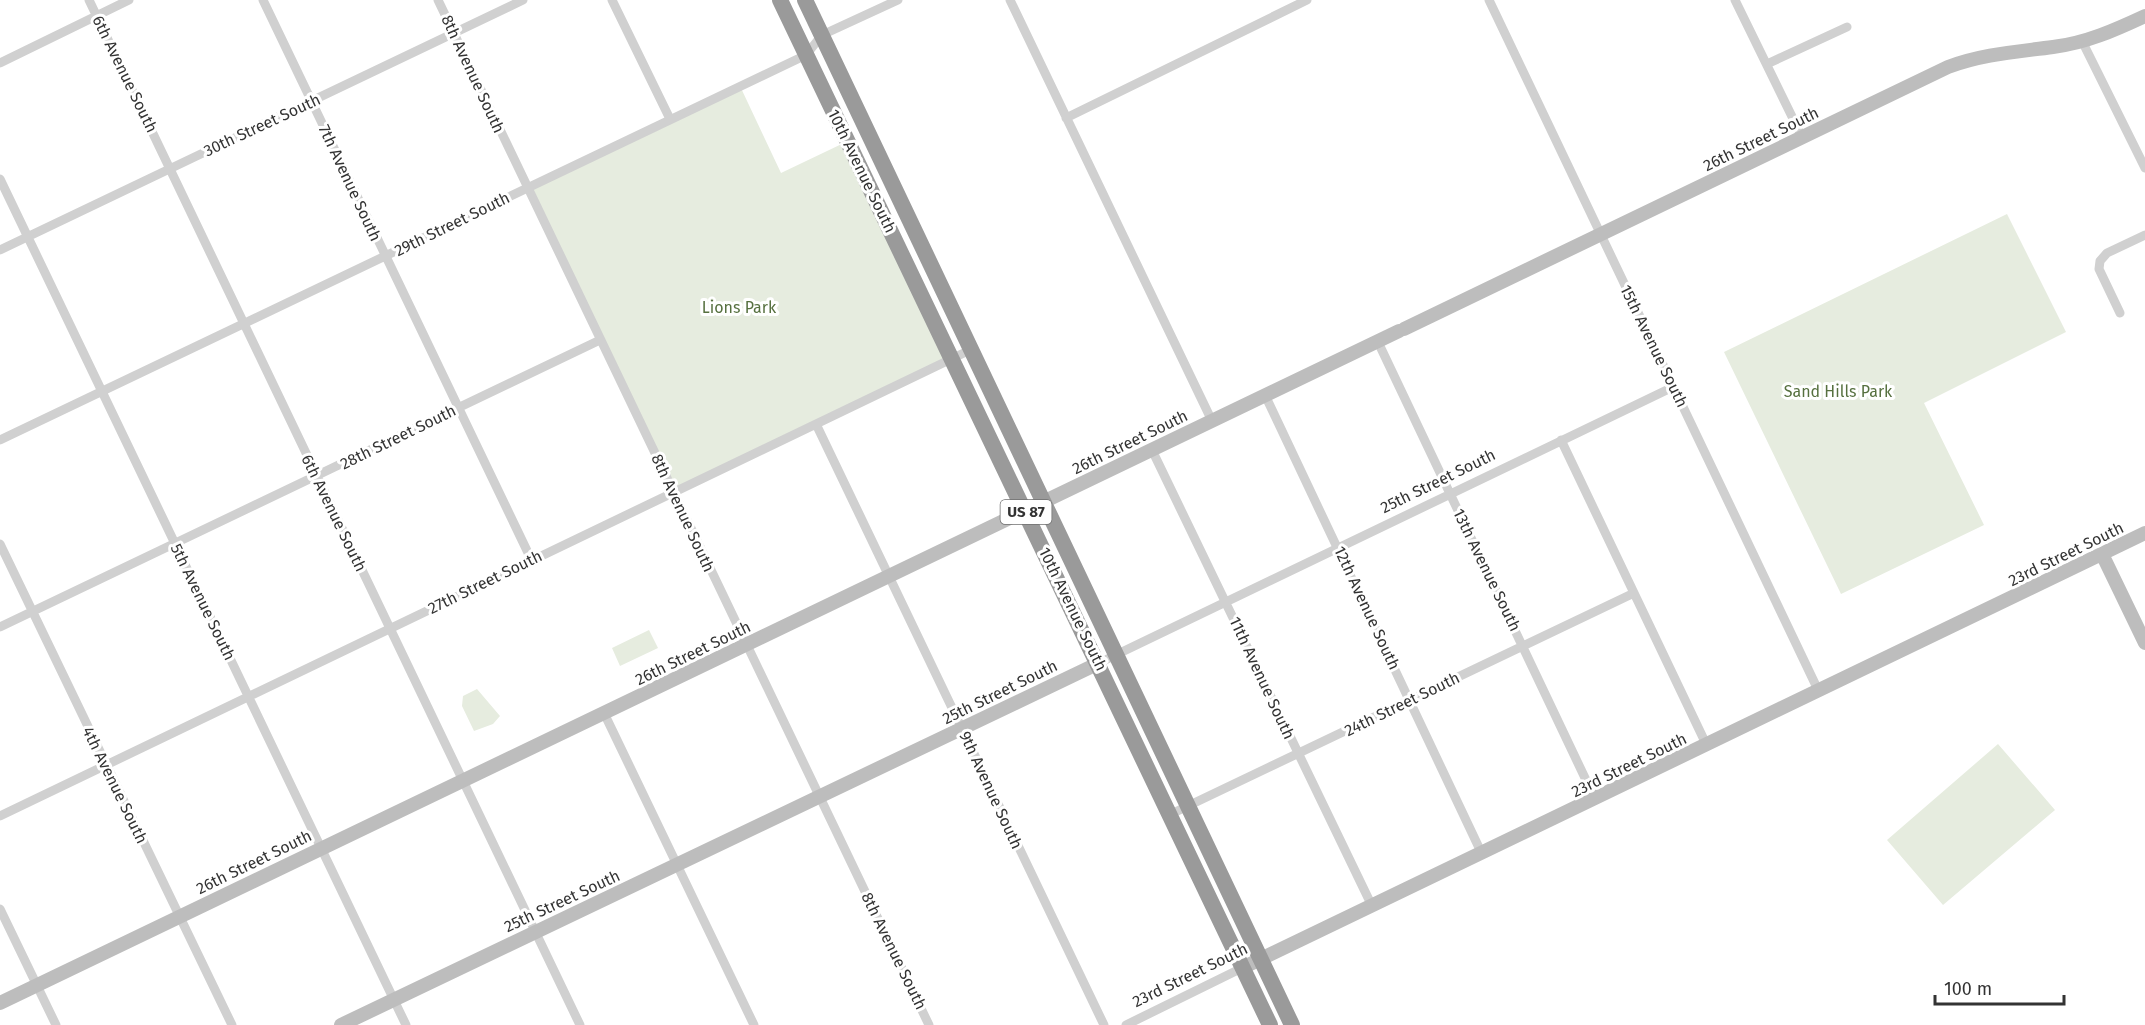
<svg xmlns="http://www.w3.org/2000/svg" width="2145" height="1025" font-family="'Fira Sans',sans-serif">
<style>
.green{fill:#e6ecdf}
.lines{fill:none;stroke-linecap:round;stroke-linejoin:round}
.street{stroke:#d0d0d0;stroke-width:9}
.secondary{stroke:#bdbdbd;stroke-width:14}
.highway{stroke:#9a9a9a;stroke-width:16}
.labels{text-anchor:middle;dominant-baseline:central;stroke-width:6;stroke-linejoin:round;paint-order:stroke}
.shield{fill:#fff;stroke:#707070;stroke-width:1.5}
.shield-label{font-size:15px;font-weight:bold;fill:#333}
.street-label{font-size:16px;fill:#333;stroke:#fff}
.park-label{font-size:16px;fill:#56703f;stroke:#fff}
</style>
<rect width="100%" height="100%" fill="#fff"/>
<path class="green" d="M 740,86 L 781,173 L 848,141 L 953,359 L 674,493 L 527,188 Z
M 2007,214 L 2066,332 L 1924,403 L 1984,525 L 1841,594 L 1724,352 Z
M 649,630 L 658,648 L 620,666 L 612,648 Z
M 477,689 L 500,716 L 493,724 L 474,731 L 462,706 L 463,696 Z
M 1998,744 L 2055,810 L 1943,905 L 1887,840 Z"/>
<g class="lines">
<path class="street" d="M 89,0 L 580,1025
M 263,0 L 531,559
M 438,0 L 929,1025
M 612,0 L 670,119
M 1010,0 L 1212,421
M 1489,0 L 1819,692
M 1735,0 L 1802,137
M 2082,41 L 2145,168
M 0,63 L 129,0
M 1767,64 L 1847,27
M 1066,118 L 1307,0
M 0,179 L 406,1025
M 0,250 L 523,0
M 2120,313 L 2099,269 L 2100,261 L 2107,253 L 2145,235
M 1378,342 L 1595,799
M 1265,395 L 1482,854
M 816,424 L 1104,1025
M 0,440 L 806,55 L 822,35 L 898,0
M 1561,440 L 1707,746
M 1152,450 L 1372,906
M 0,544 L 232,1025
M 0,627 L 600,340
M 1099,663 L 1673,387
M 604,713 L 754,1025
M 1169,815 L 1634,593
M 0,816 L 970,350
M 0,909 L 56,1025
M 1126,1025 L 1242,968"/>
<path class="secondary" d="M 1404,329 L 1948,67 C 1983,54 2016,52 2053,47 C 2086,43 2115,30 2145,16
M 2102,554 L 2145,643
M 1242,968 L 2145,533
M 0,1003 L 1399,331
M 341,1025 L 1099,663"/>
<path class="highway" d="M 780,0 L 1270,1025
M 805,0 L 1292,1025"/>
</g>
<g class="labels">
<rect class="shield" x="1000.5" y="500" width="51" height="24" rx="4.5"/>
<g class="shield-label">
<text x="1026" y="512">US 87</text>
</g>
<g class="street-label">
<text transform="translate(125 74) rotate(64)">6th Avenue South</text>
<text transform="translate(473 74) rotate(65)">8th Avenue South</text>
<text transform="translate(262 125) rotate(-25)">30th Street South</text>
<text transform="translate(1761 139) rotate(-26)">26th Street South</text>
<text transform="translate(862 171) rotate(64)">10th Avenue South</text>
<text transform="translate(350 183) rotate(65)">7th Avenue South</text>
<text transform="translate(452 224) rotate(-26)">29th Street South</text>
<text transform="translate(1654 346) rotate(64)">15th Avenue South</text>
<text transform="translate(398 437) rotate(-26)">28th Street South</text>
<text transform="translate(1130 442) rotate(-26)">26th Street South</text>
<text transform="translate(1438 481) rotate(-26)">25th Street South</text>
<text transform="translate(334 513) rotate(64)">6th Avenue South</text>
<text transform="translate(683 513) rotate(65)">8th Avenue South</text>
<text transform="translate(2066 554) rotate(-26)">23rd Street South</text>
<text transform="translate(1487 570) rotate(64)">13th Avenue South</text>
<text transform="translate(485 582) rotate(-26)">27th Street South</text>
<text transform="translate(203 602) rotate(64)">5th Avenue South</text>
<text transform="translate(1367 608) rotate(65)">12th Avenue South</text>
<text transform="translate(1073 609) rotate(64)">10th Avenue South</text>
<text transform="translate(693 653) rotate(-26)">26th Street South</text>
<text transform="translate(1262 678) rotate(65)">11th Avenue South</text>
<text transform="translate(1000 692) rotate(-26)">25th Street South</text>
<text transform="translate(1402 704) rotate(-26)">24th Street South</text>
<text transform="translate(1629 765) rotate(-26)">23rd Street South</text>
<text transform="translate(115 785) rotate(64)">4th Avenue South</text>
<text transform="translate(991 790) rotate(65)">9th Avenue South</text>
<text transform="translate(254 862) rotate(-26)">26th Street South</text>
<text transform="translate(562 901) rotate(-25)">25th Street South</text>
<text transform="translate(894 951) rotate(64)">8th Avenue South</text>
<text transform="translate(1190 975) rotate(-26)">23rd Street South</text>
</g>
<g class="park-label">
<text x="739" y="307">Lions Park</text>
<text x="1838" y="391">Sand Hills Park</text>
</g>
</g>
<path d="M1935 995v9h129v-9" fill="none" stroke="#333333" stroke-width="3"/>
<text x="1944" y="995" font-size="18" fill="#333333" stroke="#ffffff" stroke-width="4.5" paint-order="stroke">100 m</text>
</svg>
